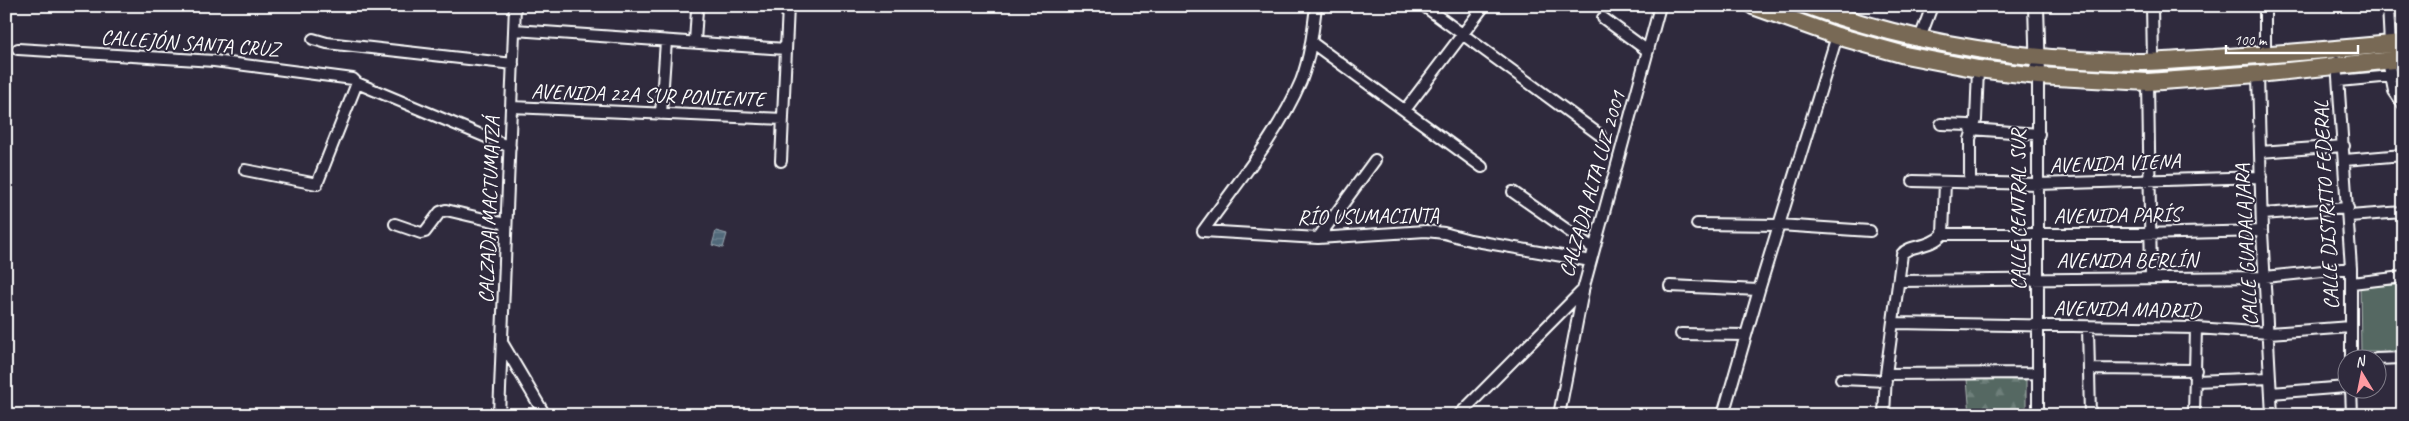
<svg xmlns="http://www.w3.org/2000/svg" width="2409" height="421" font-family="Caveat,sans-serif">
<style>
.forest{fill:url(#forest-firs);stroke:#aab4b0}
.park{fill:#546862;stroke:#aab4b0}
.water{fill:url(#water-rules);stroke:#97a5af}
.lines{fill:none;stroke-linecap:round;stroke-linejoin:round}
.street-casing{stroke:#fff;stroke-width:14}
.secondary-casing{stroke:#fff;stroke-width:18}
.primary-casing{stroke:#fff;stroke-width:20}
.street{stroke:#2f2a3d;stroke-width:10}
.secondary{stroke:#2f2a3d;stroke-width:14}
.primary{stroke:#786954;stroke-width:16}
.labels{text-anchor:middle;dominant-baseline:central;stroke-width:4;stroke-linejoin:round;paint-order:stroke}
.street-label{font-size:21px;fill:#fff;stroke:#2f2a3d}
</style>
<defs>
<pattern id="forest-firs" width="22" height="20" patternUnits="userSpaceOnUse" patternTransform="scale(1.25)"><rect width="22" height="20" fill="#546862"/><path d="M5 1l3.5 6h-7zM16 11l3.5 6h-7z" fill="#6e7f7a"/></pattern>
<pattern id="water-rules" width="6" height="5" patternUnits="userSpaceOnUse" patternTransform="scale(1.25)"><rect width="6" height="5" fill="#51697a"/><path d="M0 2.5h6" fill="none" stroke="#6b808e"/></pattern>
</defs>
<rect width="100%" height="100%" fill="#2f2a3d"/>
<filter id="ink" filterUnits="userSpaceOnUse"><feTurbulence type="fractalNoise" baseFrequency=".02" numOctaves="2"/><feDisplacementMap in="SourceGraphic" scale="10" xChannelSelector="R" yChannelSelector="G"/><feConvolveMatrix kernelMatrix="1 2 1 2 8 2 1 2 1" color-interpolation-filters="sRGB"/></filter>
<g filter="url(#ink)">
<path class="forest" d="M 1967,379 L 2026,380 L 2026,415 L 1970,415 Z"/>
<path class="park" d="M 2403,285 L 2403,351 L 2361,351 L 2360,286 Z"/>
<path class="water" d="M 716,231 L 727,234 L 723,248 L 712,245 Z"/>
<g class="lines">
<g class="street-casing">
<path id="street" d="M 1424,6 L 1600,135
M 2152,6 L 2153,61
M 2265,6 L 2265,55
M 2388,6 L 2390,44
M 1603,18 L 1648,51
M 515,30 L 786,49
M 1920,38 L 1932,6
M 313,39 L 327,43 L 513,64
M 695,42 L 697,10
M 1311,42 L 1482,167
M 18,49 L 214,61 L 353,79 L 357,83 L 510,147
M 2388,61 L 2394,91 L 2403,104
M 2337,62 L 2351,268 L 2351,358
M 2258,74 L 2262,231 L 2272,415
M 2038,76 L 2038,415
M 2339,81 L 2403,75
M 2148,82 L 2151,278
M 512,107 L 783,119
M 1405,110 L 1484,6
M 661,114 L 666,41
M 1941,124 L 1969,125 L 1971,129
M 1971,129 L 2039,134
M 2260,152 L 2344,146
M 2345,160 L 2403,155
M 781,161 L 788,6
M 245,170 L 317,184 L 357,83
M 1913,181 L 2037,184 L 2261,177
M 1970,182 L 1970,139 L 1976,120 L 1978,69
M 1513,192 L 1593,248
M 2262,214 L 2348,208
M 2349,216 L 2403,212
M 395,224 L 421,233 L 425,232 L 440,212 L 446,210 L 506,224
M 1697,224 L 1779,225 L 1870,231
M 1203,231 L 1318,238 L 1426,231 L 1444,233 L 1470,240 L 1591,261
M 1203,231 C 1237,183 1278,135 1301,81 C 1310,58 1313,31 1316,6
M 1943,234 L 2141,234 L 2262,231
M 1943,234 L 1945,182
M 1318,238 L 1375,160
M 1900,281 L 2265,277 L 2351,268
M 2352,283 L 2403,277
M 1670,286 L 1759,290
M 1895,323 L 2196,328 L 2269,333 L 2350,327
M 2088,328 L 2090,415
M 1681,334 L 1745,335
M 503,344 L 545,415
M 2376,359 L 2403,358
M 2089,369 L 2196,370
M 1886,374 L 2037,373
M 1841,379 L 1886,381
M 2195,381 L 2270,378
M 2351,388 L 2352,415
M 2271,393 L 2346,387
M 499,415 L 515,6
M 1459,415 L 1583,290 L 1660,6
M 1559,415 L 1583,291
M 1723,415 L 1759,290 L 1837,36
M 1884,415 L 1886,374 L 1902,254 C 1910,244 1929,249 1943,234
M 2194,415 L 2196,328"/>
</g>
<g class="secondary-casing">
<path id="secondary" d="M 2036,6 L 2038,76"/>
</g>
<g class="primary-casing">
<path id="primary" d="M 1753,6 L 1837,36 L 1905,55 L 1978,69 L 2038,76 L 2148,82 L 2258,74 L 2403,59
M 1808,6 C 1913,44 2027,61 2138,62 C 2164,62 2189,59 2214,58 C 2277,54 2340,49 2403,43"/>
</g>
<use href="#street" class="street"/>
<use href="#secondary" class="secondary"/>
<use href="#primary" class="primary"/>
</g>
</g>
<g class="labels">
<g class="street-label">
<text transform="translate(190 43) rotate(4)">CALLEJÓN SANTA CRUZ</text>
<text transform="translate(648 95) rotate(2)">AVENIDA 22A SUR PONIENTE</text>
<text transform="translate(2115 163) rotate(-2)">AVENIDA VIENA</text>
<text transform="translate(1592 184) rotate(-74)">CALZADA ALTA LUZ 2001</text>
<text transform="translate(2326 205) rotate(-93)">CALLE DISTRITO FEDERAL</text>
<text transform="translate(489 210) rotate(-88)">CALZADA MACTUMATZÁ</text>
<text transform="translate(2018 210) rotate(-90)">CALLE CENTRAL SUR</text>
<text transform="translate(2117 215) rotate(-1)">AVENIDA PARÍS</text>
<text transform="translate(1368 216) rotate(-1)">RÍO USUMACINTA</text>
<text transform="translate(2246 245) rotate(-93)">CALLE GUADALAJARA</text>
<text x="2127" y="260">AVENIDA BERLÍN</text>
<text transform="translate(2127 309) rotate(1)">AVENIDA MADRID</text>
</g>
</g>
<rect width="2409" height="421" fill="none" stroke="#2f2a3d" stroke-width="25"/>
<rect x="12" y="12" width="2384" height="396" fill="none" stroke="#fff" stroke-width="2" filter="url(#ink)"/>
<g transform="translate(2362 374) rotate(350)"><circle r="24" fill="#2f2a3d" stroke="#827f8b"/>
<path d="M0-4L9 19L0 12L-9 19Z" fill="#ff9aa2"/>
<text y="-8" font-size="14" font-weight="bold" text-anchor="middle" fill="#ffffff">N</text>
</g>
<path d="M2226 45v8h132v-8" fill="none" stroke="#ffffff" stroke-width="2.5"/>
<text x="2234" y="45" font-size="15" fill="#ffffff" stroke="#2f2a3d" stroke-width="4" paint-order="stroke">100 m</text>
</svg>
